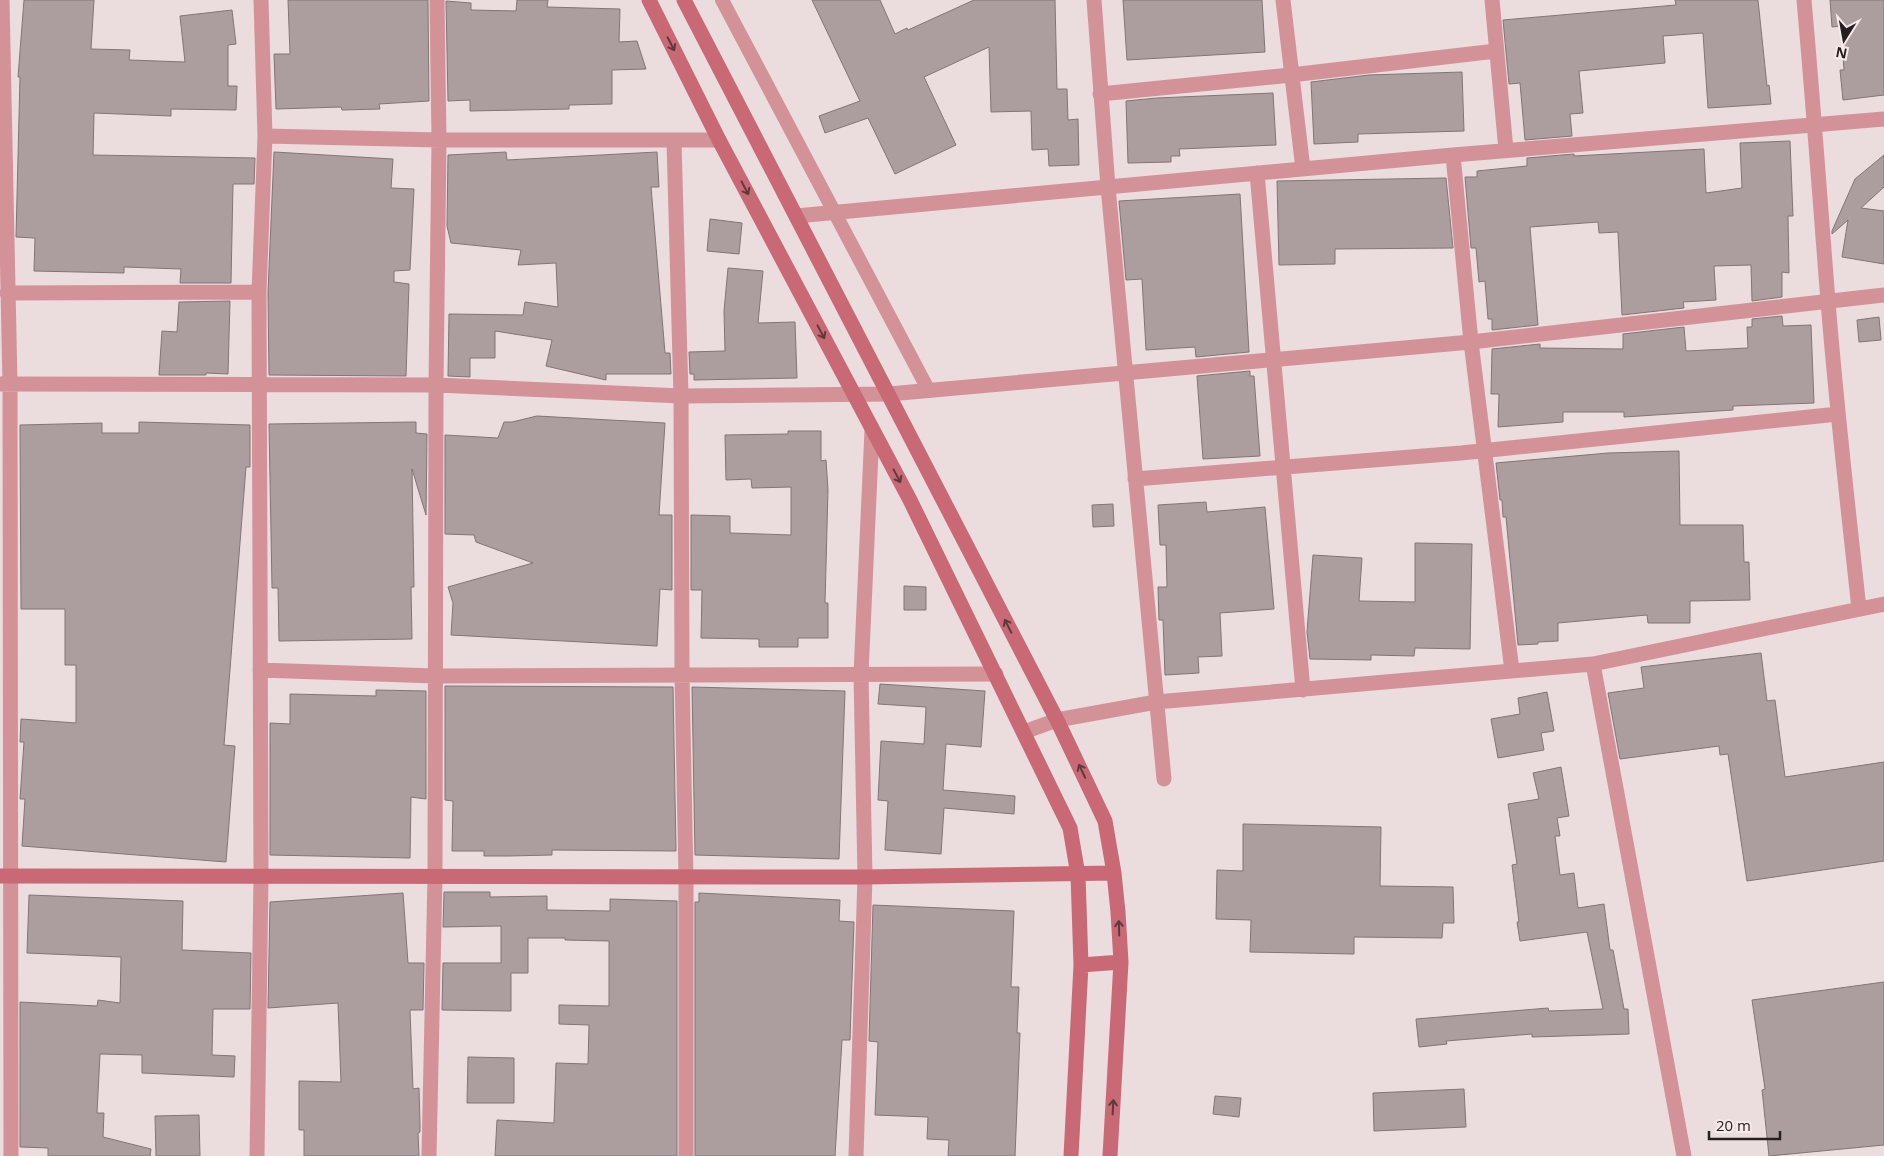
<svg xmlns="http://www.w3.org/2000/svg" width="1884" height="1156" font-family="'Open Sans',sans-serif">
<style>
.building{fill:#ac9e9f;stroke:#827576}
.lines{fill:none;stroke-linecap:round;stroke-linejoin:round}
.lane{stroke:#d39298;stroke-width:14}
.street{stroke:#d39298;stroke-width:15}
.secondary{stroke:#c86975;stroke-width:15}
.oneway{stroke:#5e3a3e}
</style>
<rect width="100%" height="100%" fill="#ebdcdd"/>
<path class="building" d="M 24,0 L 94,0 L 91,49 L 130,50 L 129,60 L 185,62 L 180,16 L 232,10 L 236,44 L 228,45 L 228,86 L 237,86 L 236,110 L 171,109 L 171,116 L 94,113 L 93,155 L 255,158 L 254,184 L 233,184 L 231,283 L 180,283 L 181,269 L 124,267 L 124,273 L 34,271 L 35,238 L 16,237 L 20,77 L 18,77 Z
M 288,0 L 428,0 L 429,101 L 379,104 L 380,109 L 342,110 L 341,107 L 276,109 L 274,54 L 290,54 Z
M 517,0 L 548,0 L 547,7 L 620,9 L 619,42 L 637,41 L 646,69 L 612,70 L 612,104 L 569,105 L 569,109 L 470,111 L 470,100 L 448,101 L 446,1 L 471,3 L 471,10 L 516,11 Z
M 812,0 L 880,0 L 895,34 L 907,28 L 908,30 L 974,0 L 1055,0 L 1057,89 L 1067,89 L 1068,120 L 1078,119 L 1079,165 L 1049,166 L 1048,149 L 1032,150 L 1031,111 L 991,112 L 989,47 L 924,77 L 956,145 L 895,174 L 868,118 L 825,133 L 819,116 L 860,101 Z
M 1123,0 L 1262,0 L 1265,52 L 1127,60 Z
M 1675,0 L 1758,0 L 1767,86 L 1769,85 L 1771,104 L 1708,108 L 1703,33 L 1663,36 L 1665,63 L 1579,71 L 1583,113 L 1570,114 L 1572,136 L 1525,140 L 1520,83 L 1509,84 L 1503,20 L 1676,5 Z
M 1830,0 L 1884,0 L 1884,95 L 1843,100 L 1840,70 L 1844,70 L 1841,26 L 1832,27 Z
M 1462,72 L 1464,131 L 1358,134 L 1358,142 L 1314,144 L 1311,82 L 1369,75 Z
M 1273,93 L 1276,145 L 1179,149 L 1180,156 L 1171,156 L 1171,162 L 1128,163 L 1126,101 L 1157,98 Z
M 1790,141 L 1793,216 L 1788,216 L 1789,273 L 1782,272 L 1782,297 L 1752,301 L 1751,265 L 1714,266 L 1716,300 L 1683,302 L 1684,308 L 1622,315 L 1618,232 L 1599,233 L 1598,222 L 1530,227 L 1538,325 L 1492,330 L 1492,319 L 1488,319 L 1485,281 L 1479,282 L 1476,248 L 1471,248 L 1465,177 L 1477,177 L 1477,171 L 1527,166 L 1527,158 L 1574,154 L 1574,156 L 1704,149 L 1706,193 L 1742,188 L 1740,143 Z
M 274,152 L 393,159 L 391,188 L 414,189 L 410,270 L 394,271 L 394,282 L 409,284 L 406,376 L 269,375 L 268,292 Z
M 506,152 L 507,160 L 657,152 L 659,187 L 651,187 L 665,353 L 670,353 L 671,374 L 606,374 L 606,380 L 546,366 L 552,340 L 495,331 L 495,358 L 470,358 L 470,377 L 448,376 L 449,314 L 523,315 L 525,302 L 558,307 L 556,263 L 518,265 L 521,250 L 451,243 L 447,226 L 448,155 Z
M 1884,155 L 1884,187 L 1861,208 L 1884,211 L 1884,264 L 1842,257 L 1848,220 L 1832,234 L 1832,231 L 1855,179 Z
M 1446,178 L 1453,248 L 1335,249 L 1335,264 L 1279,265 L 1277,181 Z
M 1240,194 L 1249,352 L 1196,357 L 1195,347 L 1146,350 L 1142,279 L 1126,280 L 1119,201 Z
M 710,219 L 742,223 L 739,254 L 707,251 Z
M 728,268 L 763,271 L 758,323 L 795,322 L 797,378 L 694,380 L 694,374 L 690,374 L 689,352 L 725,351 L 724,311 Z
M 230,301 L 228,374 L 206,373 L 206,375 L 159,375 L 162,331 L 177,332 L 179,302 Z
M 1782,316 L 1783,326 L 1811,325 L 1814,403 L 1733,406 L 1733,410 L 1624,417 L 1624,412 L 1563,412 L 1563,422 L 1498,427 L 1499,394 L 1491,394 L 1492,349 L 1540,344 L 1540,348 L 1623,349 L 1623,334 L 1684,327 L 1686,351 L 1748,348 L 1747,327 L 1752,327 L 1752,319 Z
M 1879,317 L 1881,340 L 1859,342 L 1857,320 Z
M 1250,371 L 1250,376 L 1254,376 L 1260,456 L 1203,459 L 1197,376 Z
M 537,416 L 665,423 L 659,515 L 672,515 L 672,590 L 660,589 L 657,646 L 451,635 L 453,603 L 448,587 L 533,563 L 476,542 L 474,535 L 445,534 L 445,435 L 498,438 L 504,422 L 512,422 Z
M 139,422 L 250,425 L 250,467 L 246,467 L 224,745 L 235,746 L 226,862 L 22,846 L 25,799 L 20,799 L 24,742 L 20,742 L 21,719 L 76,723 L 76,665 L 65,665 L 65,609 L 21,609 L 20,425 L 102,423 L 102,433 L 139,433 Z
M 416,422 L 416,433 L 427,434 L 426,515 L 412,469 L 414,587 L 411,587 L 412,639 L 279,641 L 278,588 L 272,588 L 269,424 Z
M 788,431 L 821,431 L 821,461 L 826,460 L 828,490 L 825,603 L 828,603 L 828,638 L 798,638 L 798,647 L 759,647 L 759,639 L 701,638 L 702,590 L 691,590 L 691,515 L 730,516 L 730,533 L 791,535 L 791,487 L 752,488 L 751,479 L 726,480 L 725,435 L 788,434 Z
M 1679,451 L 1680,525 L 1743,525 L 1744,562 L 1749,562 L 1750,600 L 1690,601 L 1690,623 L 1648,623 L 1647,615 L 1558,623 L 1558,641 L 1538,642 L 1538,644 L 1518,645 L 1506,517 L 1503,517 L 1502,500 L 1500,500 L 1496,463 L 1608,453 Z
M 1206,502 L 1207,512 L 1265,507 L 1274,609 L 1220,613 L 1222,656 L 1198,657 L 1199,673 L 1165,675 L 1163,620 L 1159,620 L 1158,587 L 1167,587 L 1166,545 L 1160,545 L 1158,505 Z
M 1113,504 L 1114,526 L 1093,527 L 1092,505 Z
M 1415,543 L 1472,544 L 1470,649 L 1415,648 L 1414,656 L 1371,655 L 1371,660 L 1310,659 L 1307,632 L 1313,555 L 1362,558 L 1359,601 L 1415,602 Z
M 904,586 L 926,587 L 926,610 L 904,610 Z
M 1761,653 L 1767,701 L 1775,700 L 1785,777 L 1884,762 L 1884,861 L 1747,881 L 1728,754 L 1720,755 L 1719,746 L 1620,759 L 1608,693 L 1644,688 L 1641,667 Z
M 880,684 L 985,691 L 981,747 L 946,744 L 943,790 L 1015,796 L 1014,814 L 944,808 L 941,854 L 885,850 L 888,801 L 878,800 L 881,741 L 924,744 L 926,707 L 878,704 Z
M 445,686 L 673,687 L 676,851 L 552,850 L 552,855 L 509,856 L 484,856 L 484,851 L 452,851 L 453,801 L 445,800 Z
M 692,687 L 845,691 L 839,859 L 695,855 Z
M 376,690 L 426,691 L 426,799 L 411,797 L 410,858 L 270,855 L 270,723 L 290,724 L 290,694 L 376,696 Z
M 1547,692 L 1554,731 L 1541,733 L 1544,750 L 1498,758 L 1491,719 L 1520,714 L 1518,698 Z
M 1561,767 L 1569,816 L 1557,818 L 1560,836 L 1555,836 L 1560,875 L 1574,873 L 1578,908 L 1604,904 L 1610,950 L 1613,950 L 1624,1009 L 1628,1009 L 1629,1034 L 1532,1037 L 1532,1034 L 1446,1041 L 1447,1044 L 1419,1047 L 1416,1019 L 1548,1008 L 1549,1011 L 1603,1009 L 1587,932 L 1520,941 L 1517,922 L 1519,922 L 1512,865 L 1517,864 L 1508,804 L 1539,799 L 1533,773 Z
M 1243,824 L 1381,827 L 1380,886 L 1453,887 L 1454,923 L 1443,923 L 1442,938 L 1354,937 L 1354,954 L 1250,952 L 1251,920 L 1216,919 L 1217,870 L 1243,871 Z
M 444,892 L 490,892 L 490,897 L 547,896 L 547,910 L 610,911 L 610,899 L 677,901 L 677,1156 L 495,1156 L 497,1120 L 554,1123 L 556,1063 L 588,1064 L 589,1025 L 559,1024 L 559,1005 L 609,1006 L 609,941 L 565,940 L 565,938 L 528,938 L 528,973 L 511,973 L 511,1011 L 442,1010 L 443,963 L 501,963 L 501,926 L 443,927 Z
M 403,893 L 408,963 L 424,963 L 423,1010 L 410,1010 L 413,1089 L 419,1088 L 420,1124 L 420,1132 L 418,1133 L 419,1156 L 304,1156 L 304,1130 L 299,1130 L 299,1081 L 341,1082 L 338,1003 L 268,1008 L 270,902 Z
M 699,893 L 840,900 L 839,921 L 854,922 L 850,1040 L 842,1040 L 835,1156 L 695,1156 L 695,902 L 699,902 Z
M 29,895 L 183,901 L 182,950 L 251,953 L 250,1009 L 213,1009 L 212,1055 L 235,1056 L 234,1077 L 142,1073 L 142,1055 L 100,1054 L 97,1113 L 104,1113 L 103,1137 L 151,1149 L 150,1156 L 48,1156 L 48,1148 L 20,1147 L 20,1002 L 97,1006 L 98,1000 L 120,1003 L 121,957 L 27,953 Z
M 873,905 L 1014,911 L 1011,987 L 1019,987 L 1017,1033 L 1020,1033 L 1015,1156 L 948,1156 L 949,1140 L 927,1139 L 928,1117 L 875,1115 L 878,1042 L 869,1041 Z
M 1884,982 L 1884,1145 L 1769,1156 L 1762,1090 L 1765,1089 L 1752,1000 Z
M 468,1057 L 514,1058 L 514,1103 L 467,1103 Z
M 1464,1089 L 1466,1127 L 1374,1131 L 1373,1093 Z
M 1215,1096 L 1241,1098 L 1239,1117 L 1213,1114 Z
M 199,1115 L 200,1156 L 156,1156 L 155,1116 Z"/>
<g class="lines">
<path class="lane" d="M 722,0 L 929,391"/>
<path class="street" d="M 2,0 L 10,384 L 11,1156
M 1094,0 L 1108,187 L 1164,779
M 1283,0 L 1303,169
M 1492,0 L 1506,150
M 1804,0 C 1813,100 1820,201 1828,301 C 1836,404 1848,507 1859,609
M 1100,94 L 1291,75 L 1496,51
M 265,136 L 439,140 L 719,140
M 674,141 L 681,396 L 682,675 L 686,877 L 686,1156
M 1453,155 L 1471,342 L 1512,671
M 1257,173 L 1303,690
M 796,216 L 1453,155 L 1884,119
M 7,293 L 259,292
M 0,384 L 436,385 L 681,396 L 889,394 L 1471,342 L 1884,295
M 1135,479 L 1461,453 L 1838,414
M 1593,664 L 1684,1156
M 260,670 L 435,676 L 996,674
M 1024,732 L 1057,720 L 1156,702 L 1593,664 L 1884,604
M 257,1156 L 261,876 L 259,292 L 265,136 L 261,0
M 429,1156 L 435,876 L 436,385 L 439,140 L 437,0
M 856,1156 L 865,877 L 861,674 L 872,430"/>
<path class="secondary" d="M 649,0 L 719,140 L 910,500 L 1070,828 L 1078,875 L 1081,965 L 1071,1156
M 684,0 L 1057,720 L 1105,821 L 1114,873 L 1118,912 L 1121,962 L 1110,1156
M 0,876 L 865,877 L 1114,873
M 1081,965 L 1121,962"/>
</g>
<defs><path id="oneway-shaft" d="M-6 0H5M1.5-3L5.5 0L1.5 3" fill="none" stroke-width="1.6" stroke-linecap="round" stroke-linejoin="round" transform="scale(1.25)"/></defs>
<g class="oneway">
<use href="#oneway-shaft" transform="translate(671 44) rotate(63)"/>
<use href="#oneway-shaft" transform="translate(745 188) rotate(62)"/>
<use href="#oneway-shaft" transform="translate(821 332) rotate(62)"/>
<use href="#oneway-shaft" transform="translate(897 476) rotate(62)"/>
<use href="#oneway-shaft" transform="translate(1008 626) rotate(-117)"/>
<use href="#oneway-shaft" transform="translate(1082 771) rotate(-115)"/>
<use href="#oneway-shaft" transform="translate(1119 928) rotate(-92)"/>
<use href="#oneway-shaft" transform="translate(1113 1107) rotate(-87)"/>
</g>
<g transform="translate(1844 40) rotate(191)" stroke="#f8e9ea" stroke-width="4" paint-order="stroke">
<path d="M0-4L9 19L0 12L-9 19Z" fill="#252020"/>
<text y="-8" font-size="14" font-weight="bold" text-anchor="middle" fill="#252020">N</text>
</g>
<path d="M1709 1131v8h71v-8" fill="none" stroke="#252020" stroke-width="2.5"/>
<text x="1716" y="1131" font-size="15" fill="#252020" stroke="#f8e9ea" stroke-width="4" paint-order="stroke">20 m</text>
</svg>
